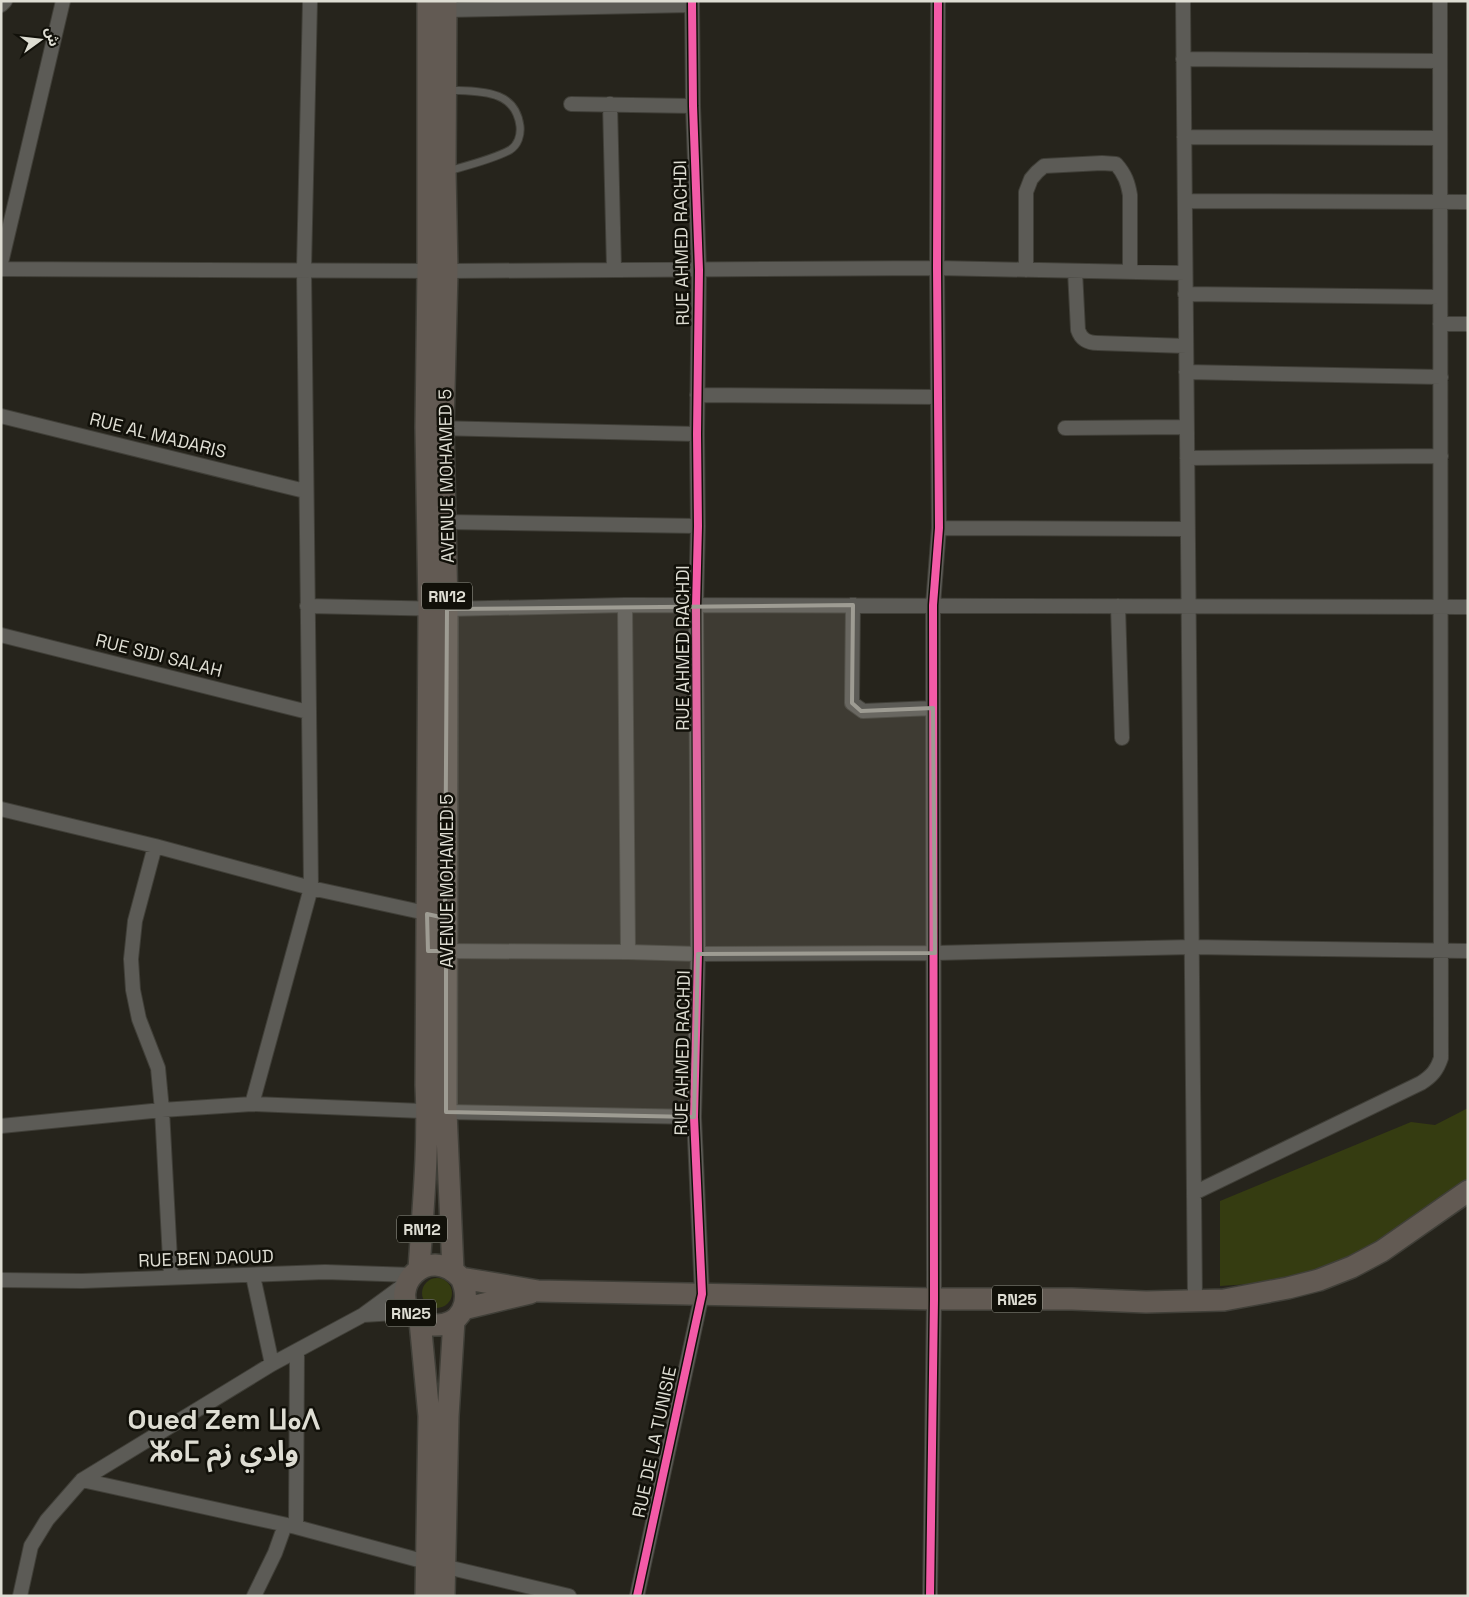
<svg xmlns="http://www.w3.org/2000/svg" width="1469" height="1597" font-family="'Space Grotesk','Noto Sans Arabic','Noto Sans Tifinagh',sans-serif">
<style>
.green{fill:#353c11}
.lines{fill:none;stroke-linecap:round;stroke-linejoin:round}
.service-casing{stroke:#403f38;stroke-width:9}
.minor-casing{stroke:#403f38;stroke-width:16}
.primary-casing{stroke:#403f38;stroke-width:24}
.service{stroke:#5c5b56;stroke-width:7}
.minor{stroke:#5c5b56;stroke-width:14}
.primary{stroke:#625a53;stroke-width:21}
.cycleway-casing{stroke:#111009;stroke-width:11}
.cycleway{stroke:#f35aa7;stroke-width:8}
.marked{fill:#9e9c93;fill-opacity:0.2;stroke:#9e9c93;stroke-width:4;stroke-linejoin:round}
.labels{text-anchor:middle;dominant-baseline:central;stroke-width:5;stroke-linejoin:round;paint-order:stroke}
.shield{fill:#111009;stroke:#a0a096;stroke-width:1}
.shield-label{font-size:16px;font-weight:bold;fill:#deddd3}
.street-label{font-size:18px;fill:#deddd3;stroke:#111009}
.town-label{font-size:28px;font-weight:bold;fill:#deddd3;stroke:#111009}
</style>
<rect width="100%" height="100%" fill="#26241c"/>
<path class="green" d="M 1468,1108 L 1468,1184 L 1355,1260 L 1280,1282 L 1220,1286 L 1220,1201 L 1411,1122 L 1435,1125 Z
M422 1293a15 15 0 1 1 30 0a15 15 0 1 1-30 0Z"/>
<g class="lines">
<g class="service-casing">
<path id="service" d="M 447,90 C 478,92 515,88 520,126 C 521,135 518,145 510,150 C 494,159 466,166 448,171"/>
</g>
<g class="minor-casing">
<path id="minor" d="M 1183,1 L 1195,1302
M 1,5 L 5,1
M 446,10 L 692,5
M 1183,59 L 1440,61
M 571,104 L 693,106
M 610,104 L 614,269
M 1184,137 L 1440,138
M 1185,201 L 1468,202
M 1,263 L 63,1
M 1,269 L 447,271 L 937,268 L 1185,273
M 1026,270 L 1026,192 L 1031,179 L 1037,172 L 1044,166 L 1102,163 L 1116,164 C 1125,174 1128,183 1130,195 L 1130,272
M 1075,271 L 1078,330 C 1081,339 1087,343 1098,343 L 1186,346
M 1185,294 L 1440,297
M 1440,324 L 1468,324
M 1186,372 L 1441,377
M 697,395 L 938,397
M 1,416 L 305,491
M 435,428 L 697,434
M 1065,428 L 1187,427
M 1187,458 L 1441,456
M 445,522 L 698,526
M 939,528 L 1188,529
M 625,605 L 628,952
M 853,605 L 852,703 L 863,711 L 933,708
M 307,606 L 447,609 L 625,605 L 1468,607
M 1118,606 L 1122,738
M 1,635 L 308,712
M 1,809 L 155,846 L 311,888 L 435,915
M 155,846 L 135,921 L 131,959 L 133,990 L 139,1019 L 158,1068 L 162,1110 L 171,1278
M 439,951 L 628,952 L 698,954 L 935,953 L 1192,947 L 1468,951
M 252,1104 L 311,888 L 304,269 L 310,1
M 1,1126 L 162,1110 L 252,1104 L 446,1112 L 694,1117
M 1194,1193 L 1421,1083 C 1432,1076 1437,1070 1441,1058 L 1440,1
M 253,1276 L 272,1364
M 1,1280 L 82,1281 L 325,1272 L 412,1275
M 363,1315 L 410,1312
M 297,1351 L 296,1527 L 426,1562 L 569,1596
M 82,1480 L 296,1527
M 20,1596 L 31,1546 L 47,1520 L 82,1480 L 272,1364 L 363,1315 L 408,1282
M 254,1596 L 275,1553 L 285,1525
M 637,1596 L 702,1294 L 694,1117 L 698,954 L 696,606 L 698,526 L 697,434 L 699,270 L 693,106 L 692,1
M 930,1596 L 934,1299 L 933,605 L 939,528 L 937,268 L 938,1"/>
</g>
<g class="primary-casing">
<path id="primary" d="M 446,1 L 445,171 L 447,271 L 443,428 L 447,609 L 446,1112 L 453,1270
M 419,1269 C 423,1208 429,1146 426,1085 L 429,609 L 426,427 L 428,270 L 428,1
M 461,1278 C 472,1301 462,1327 433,1325 C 425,1325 419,1321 413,1315 C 387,1289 427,1242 461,1278 L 538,1291 L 934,1299 L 1072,1299 L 1146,1302 L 1224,1300 L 1288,1288 L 1319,1280 L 1352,1267 L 1382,1251 L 1468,1191
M 463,1309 L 530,1293
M 420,1321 L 429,1416 L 426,1596
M 444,1596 L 448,1416 L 454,1320"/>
</g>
<use href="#service" class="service"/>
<use href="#minor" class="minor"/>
<use href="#primary" class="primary"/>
<g class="cycleway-casing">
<path id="cycleway" d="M 637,1596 L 702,1294 L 694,1117 L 698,954 L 696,606 L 698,526 L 697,434 L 699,270 L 693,106 L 692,1
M 930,1596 L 934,1299 L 933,605 L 939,528 L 937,268 L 938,1"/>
</g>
<use href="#cycleway" class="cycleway"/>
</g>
<path class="marked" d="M 853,605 L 852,703 L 861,711 L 933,708 L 935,953 L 698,954 L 694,1117 L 446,1112 L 446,951 L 428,951 L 427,914 L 445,918 L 447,609 Z"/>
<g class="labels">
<g class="shield">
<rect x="422" y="582.5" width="50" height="27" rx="4"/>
<rect x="397" y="1215.5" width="50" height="27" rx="4"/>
<rect x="992" y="1285.5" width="50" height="27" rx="4"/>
<rect x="386" y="1299.5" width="50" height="27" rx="4"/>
</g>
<g class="shield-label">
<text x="447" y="596">RN12</text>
<text x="422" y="1229">RN12</text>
<text x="1017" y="1299">RN25</text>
<text x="411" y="1313">RN25</text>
</g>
<g class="street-label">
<text transform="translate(681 243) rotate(-91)">RUE AHMED RACHDI</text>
<text transform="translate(158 435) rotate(14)">RUE AL MADARIS</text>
<text transform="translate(446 476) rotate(-91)">AVENUE MOHAMED 5</text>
<text transform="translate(682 648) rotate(-90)">RUE AHMED RACHDI</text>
<text transform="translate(159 655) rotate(14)">RUE SIDI SALAH</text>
<text transform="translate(446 881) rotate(-90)">AVENUE MOHAMED 5</text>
<text transform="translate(682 1053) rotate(-89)">RUE AHMED RACHDI</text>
<text transform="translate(206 1258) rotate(-2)">RUE BEN DAOUD</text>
<text transform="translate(654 1442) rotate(-78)">RUE DE LA TUNISIE</text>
</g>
<g class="town-label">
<text x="224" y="1419">Oued Zem ⵡⴰⴷ<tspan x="224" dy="32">ⵣⴰⵎ وادي زم</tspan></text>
</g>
</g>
<rect width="1469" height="1597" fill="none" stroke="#deddd3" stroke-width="5"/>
<g transform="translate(40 40) rotate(75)" stroke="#111009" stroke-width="4" paint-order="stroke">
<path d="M0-4L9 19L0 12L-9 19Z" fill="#deddd3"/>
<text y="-8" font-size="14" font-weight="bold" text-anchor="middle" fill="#deddd3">ش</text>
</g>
</svg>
